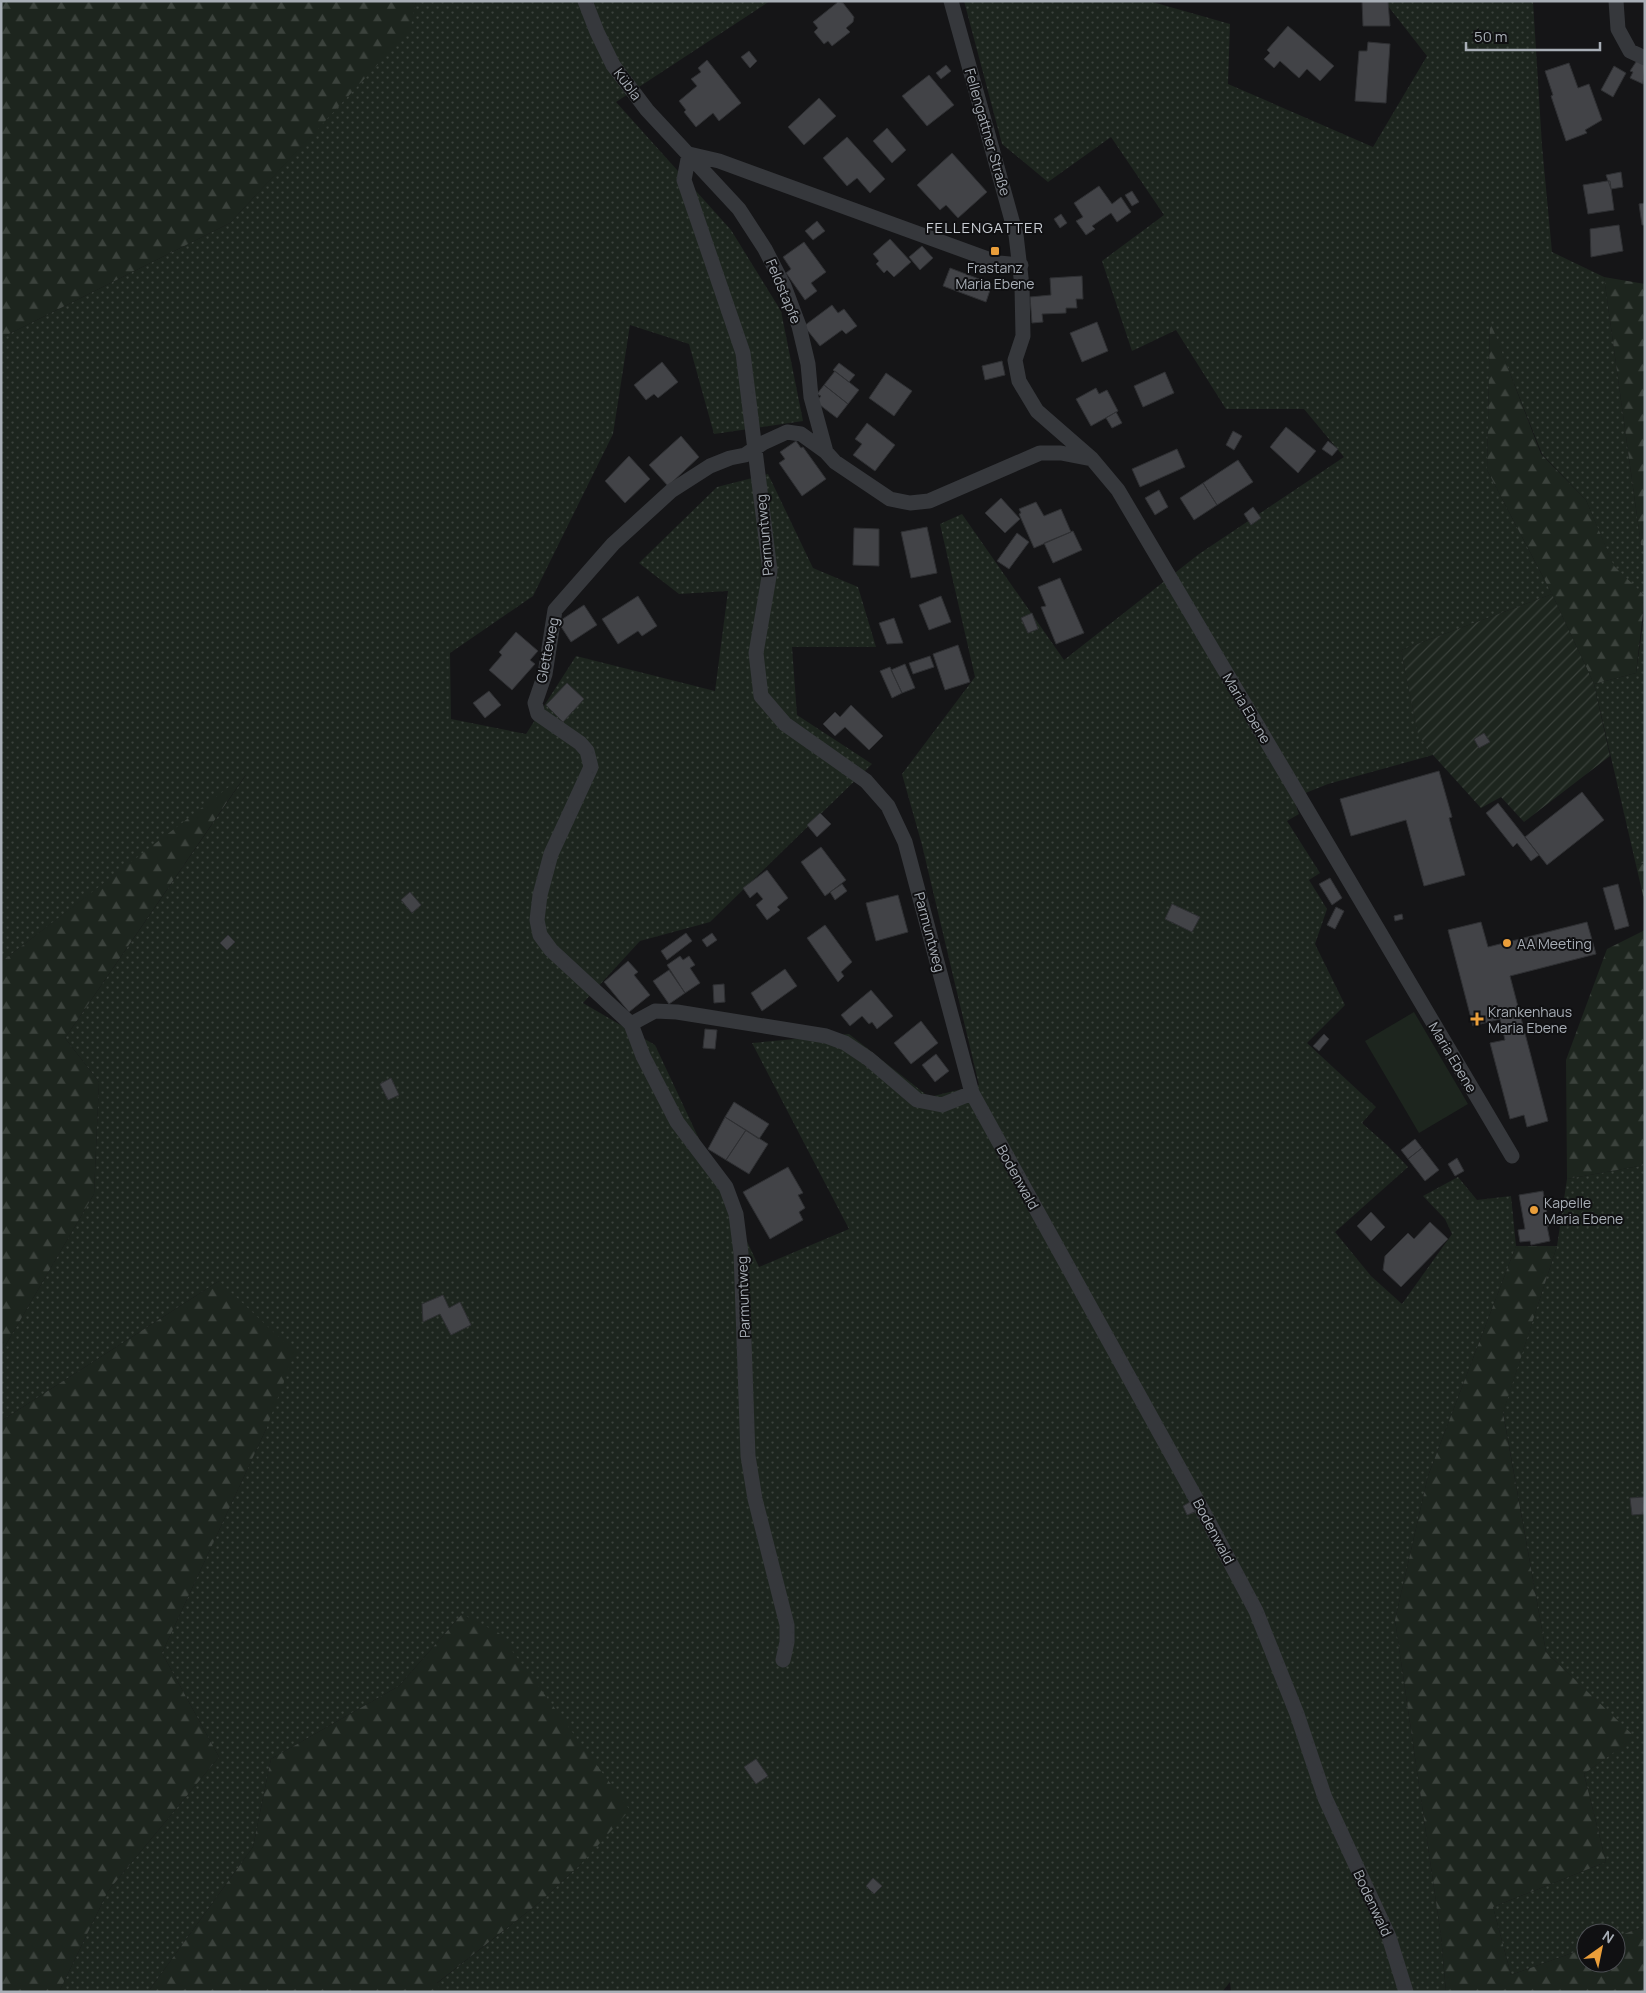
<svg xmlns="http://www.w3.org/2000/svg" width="1646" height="1993" font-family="Manrope,sans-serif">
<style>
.grass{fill:url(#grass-dots)}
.forest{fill:url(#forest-firs)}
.garden{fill:url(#garden-furrows)}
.pitch{fill:#1d251e}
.building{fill:#424347;stroke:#2f3033}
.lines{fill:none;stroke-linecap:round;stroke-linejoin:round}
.minor{stroke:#36383c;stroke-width:15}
.poi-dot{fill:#ea9e3a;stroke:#101012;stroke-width:2}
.labels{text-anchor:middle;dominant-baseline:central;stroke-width:4;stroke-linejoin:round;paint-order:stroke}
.street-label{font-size:14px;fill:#a8aeb6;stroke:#101012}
.poi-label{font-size:14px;fill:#a8aeb6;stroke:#101012;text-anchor:start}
.neighbourhood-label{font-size:15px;letter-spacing:1px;fill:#c8ccd3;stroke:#101012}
</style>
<defs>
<pattern id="grass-dots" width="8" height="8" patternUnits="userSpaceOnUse" patternTransform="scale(1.25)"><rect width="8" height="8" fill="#1d251e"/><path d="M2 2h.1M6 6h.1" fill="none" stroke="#3b423c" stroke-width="1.8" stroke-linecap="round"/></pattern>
<pattern id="forest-firs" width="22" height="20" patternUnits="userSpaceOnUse" patternTransform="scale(1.25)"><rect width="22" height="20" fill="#1d251e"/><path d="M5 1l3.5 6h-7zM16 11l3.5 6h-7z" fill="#3b423c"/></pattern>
<pattern id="garden-furrows" width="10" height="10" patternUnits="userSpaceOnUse" patternTransform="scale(1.25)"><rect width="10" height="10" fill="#1d251e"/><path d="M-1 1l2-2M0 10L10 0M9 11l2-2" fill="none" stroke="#3b423c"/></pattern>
</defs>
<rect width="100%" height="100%" fill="#151517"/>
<path class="grass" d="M 416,1 L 770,1 L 616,102 L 731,230 L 781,311 L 803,421 L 714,434 L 689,344 L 630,325 L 613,434 L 533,596 L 450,653 L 451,719 L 526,734 L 576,656 L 715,691 L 728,591 L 679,594 L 639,563 L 717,487 L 768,474 L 813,568 L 858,587 L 876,647 L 792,647 L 797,715 L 872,764 L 710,922 L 640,941 L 583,1003 L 655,1045 L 759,1267 L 849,1229 L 752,1043 L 849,1034 L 929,1097 L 979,1085 L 922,845 L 902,774 L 975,677 L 940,524 L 962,514 L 1064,660 L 1199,554 L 1344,457 L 1304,409 L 1226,409 L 1176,330 L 1132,351 L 1102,261 L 1164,215 L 1111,137 L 1048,182 L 1002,144 L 964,1 L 1149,1 L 1230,24 L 1228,84 L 1373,147 L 1427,56 L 1384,1 L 1533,1 L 1542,146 L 1552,252 L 1604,277 L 1641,545 L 1645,546 L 1645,596 L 1614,567 L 1586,500 L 1542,454 L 1490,323 L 1487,470 L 1552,594 L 1401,650 L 1418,733 L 1433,755 L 1328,784 L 1293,798 L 1299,814 L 1287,821 L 1320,873 L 1309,880 L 1327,909 L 1315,944 L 1345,1005 L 1307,1043 L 1376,1107 L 1362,1123 L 1388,1146 L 1408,1167 L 1335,1232 L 1371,1276 L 1402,1304 L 1452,1234 L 1445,1219 L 1423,1196 L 1458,1177 L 1477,1200 L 1511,1196 L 1516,1246 L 1428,1476 L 1395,1620 L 1441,1936 L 1446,1992 L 1231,1992 L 1230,1982 L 1222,1992 L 441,1992 L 436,1984 L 540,1902 L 581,1864 L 462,1614 L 399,1686 L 271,1759 L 253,1847 L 148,1992 L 59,1992 L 108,1891 L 219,1757 L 162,1653 L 267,1427 L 219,1281 L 1,1421 L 1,1353 L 94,1194 L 99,1082 L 65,1038 L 246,775 L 1,962 L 1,338 L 230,223 L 409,30 Z
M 1645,608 L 1645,863 L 1636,865 L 1594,684 L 1636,673 Z
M 1645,1165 L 1645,1926 L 1616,1937 L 1616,1933 L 1586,1933 L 1586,1948 L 1511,1975 L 1493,1907 L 1606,1862 L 1584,1774 L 1634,1737 L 1546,1652 L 1503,1412 L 1557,1246 L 1567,1179 Z"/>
<path class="forest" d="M 1,1 L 416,1 L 410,30 L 230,223 L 1,338 Z
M 1604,277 L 1645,284 L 1645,546 L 1641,545 Z
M 1490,321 L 1541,454 L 1586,500 L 1614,566 L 1645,596 L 1636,673 L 1594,684 L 1552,594 L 1487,470 Z
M 247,773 L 65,1038 L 99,1082 L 94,1194 L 1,1353 L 1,962 Z
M 1645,863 L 1645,904 L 1636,865 Z
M 1645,930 L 1645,1165 L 1567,1179 L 1566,1060 L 1607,949 Z
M 1516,1246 L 1557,1246 L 1503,1413 L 1546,1652 L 1635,1737 L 1584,1774 L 1606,1862 L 1493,1907 L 1511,1975 L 1586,1948 L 1586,1963 L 1616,1963 L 1616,1937 L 1645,1926 L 1645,1992 L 1446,1992 L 1441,1936 L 1395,1620 L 1428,1476 Z
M 219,1281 L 295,1352 L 267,1427 L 162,1653 L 219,1757 L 108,1891 L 59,1992 L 1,1992 L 1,1421 Z
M 462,1614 L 499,1633 L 630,1810 L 581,1864 L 540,1902 L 437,1983 L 441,1992 L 148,1992 L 253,1847 L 271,1759 L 399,1686 Z"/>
<path class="garden" d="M 1552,594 L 1594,684 L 1610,756 L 1524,822 L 1501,797 L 1481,808 L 1433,755 L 1418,734 L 1401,650 Z"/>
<path class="pitch" d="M 1414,1012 L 1468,1104 L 1419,1133 L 1365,1041 Z"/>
<path class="building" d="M 1362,1 L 1388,1 L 1390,26 L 1363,26 Z
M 838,2 L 843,3 L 854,17 L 853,22 L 846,28 L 850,32 L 832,46 L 828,41 L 824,44 L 814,32 L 818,28 L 813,22 Z
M 1288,26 L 1334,66 L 1320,81 L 1307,69 L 1299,78 L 1280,61 L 1274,68 L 1264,59 L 1270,53 L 1267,50 Z
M 1368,42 L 1390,44 L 1386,103 L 1355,101 L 1359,51 L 1367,51 Z
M 749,51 L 757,61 L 750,68 L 741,57 Z
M 1638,59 L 1645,62 L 1643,84 L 1630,78 L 1633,72 L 1630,71 Z
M 707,60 L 741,103 L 719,121 L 713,113 L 696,127 L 684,112 L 686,110 L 679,101 L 697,86 L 691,79 L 701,72 L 698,68 Z
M 1569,63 L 1578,88 L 1589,84 L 1602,120 L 1585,130 L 1587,133 L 1566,141 L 1551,96 L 1553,95 L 1545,71 Z
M 946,65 L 951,71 L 941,79 L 936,73 Z
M 1614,66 L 1626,73 L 1613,97 L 1601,90 Z
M 929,75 L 954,105 L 927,126 L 902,96 Z
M 819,98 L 836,116 L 804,145 L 788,127 Z
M 887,128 L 906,150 L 892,163 L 873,141 Z
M 847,137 L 885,179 L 870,193 L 857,178 L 847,186 L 823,158 Z
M 952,153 L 987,192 L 958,218 L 946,205 L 940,210 L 917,185 Z
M 1621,172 L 1623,187 L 1611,189 L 1606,175 Z
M 1607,181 L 1610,181 L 1614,210 L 1588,214 L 1583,185 Z
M 1099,186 L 1112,204 L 1121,197 L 1131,212 L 1117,222 L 1111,213 L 1092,226 L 1095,229 L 1086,235 L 1076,221 L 1083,217 L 1074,203 Z
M 1132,191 L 1139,202 L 1132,206 L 1125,195 Z
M 1645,203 L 1645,225 L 1642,225 L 1639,204 Z
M 1061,214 L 1067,223 L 1060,228 L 1054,219 Z
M 817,221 L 825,231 L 813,240 L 805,231 Z
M 1619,225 L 1623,251 L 1591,257 L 1590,229 Z
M 890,239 L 911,262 L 894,277 L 887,270 L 884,273 L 876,264 L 879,261 L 873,254 Z
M 804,242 L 826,272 L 811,283 L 817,291 L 805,300 L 786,273 L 791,269 L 783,257 Z
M 922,246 L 933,258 L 920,270 L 909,257 Z
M 950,268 L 992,284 L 986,302 L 943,286 Z
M 1082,276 L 1083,299 L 1076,299 L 1077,308 L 1066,308 L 1066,313 L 1042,314 L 1043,322 L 1032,323 L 1030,297 L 1051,295 L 1050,278 Z
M 832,305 L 838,313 L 844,309 L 857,326 L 846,334 L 842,330 L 820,346 L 804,326 Z
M 1097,322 L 1108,351 L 1082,362 L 1070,333 Z
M 1002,361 L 1005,375 L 985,380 L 982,366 Z
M 662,362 L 678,382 L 658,398 L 654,394 L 646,400 L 634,385 Z
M 839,363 L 855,375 L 849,382 L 833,370 Z
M 835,371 L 859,390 L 848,404 L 824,385 Z
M 1165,372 L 1174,393 L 1143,407 L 1134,386 Z
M 886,373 L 912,391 L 894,416 L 869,398 Z
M 824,385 L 848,404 L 837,418 L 816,402 L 821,396 L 817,394 Z
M 1096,388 L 1099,394 L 1107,390 L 1118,411 L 1091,426 L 1076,399 Z
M 1116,412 L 1122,423 L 1112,428 L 1106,418 Z
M 867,423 L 895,445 L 875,471 L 853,455 L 862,444 L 855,439 Z
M 1286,427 L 1316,451 L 1298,473 L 1270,447 Z
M 1233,431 L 1242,436 L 1234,450 L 1226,445 Z
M 681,436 L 699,457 L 668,486 L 649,465 Z
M 796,441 L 801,448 L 803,447 L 826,479 L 802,496 L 779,463 L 785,459 L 780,452 Z
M 1328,441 L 1338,449 L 1332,456 L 1322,449 Z
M 1177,449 L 1185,467 L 1140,487 L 1132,469 Z
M 629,456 L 650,479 L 625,503 L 605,481 Z
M 1238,460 L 1253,482 L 1217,505 L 1203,483 Z
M 1203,483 L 1217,505 L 1194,520 L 1180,498 Z
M 1159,490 L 1168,507 L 1155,515 L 1145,498 Z
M 1001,498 L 1020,519 L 1005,533 L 985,513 Z
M 1036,502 L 1044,516 L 1061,509 L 1071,532 L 1034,548 L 1019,514 L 1021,513 L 1019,509 Z
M 1253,507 L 1261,518 L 1251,525 L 1244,514 Z
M 927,527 L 937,573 L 911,578 L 901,532 Z
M 854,528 L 879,529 L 879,566 L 853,565 Z
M 1073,531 L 1082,550 L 1053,563 L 1044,543 Z
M 1017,533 L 1029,542 L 1009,569 L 997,561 Z
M 1060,578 L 1084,633 L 1056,644 L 1041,607 L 1046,606 L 1038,587 Z
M 638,596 L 657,626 L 642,636 L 638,631 L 618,644 L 602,619 Z
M 941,596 L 951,622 L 929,630 L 919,605 Z
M 584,605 L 597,625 L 571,642 L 558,622 Z
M 1032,613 L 1038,629 L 1028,633 L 1021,618 Z
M 894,618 L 903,643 L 887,644 L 879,623 Z
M 516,632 L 538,651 L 530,660 L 535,664 L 512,690 L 489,670 L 502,655 L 499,652 Z
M 958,645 L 970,682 L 945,690 L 933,654 Z
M 930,656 L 934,667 L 913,674 L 909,663 Z
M 905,664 L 915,688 L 902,693 L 891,670 Z
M 890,667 L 902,693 L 892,698 L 880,671 Z
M 567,683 L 584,699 L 563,722 L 546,705 Z
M 489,691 L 501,705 L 485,718 L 473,703 Z
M 851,705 L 883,736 L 869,750 L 845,727 L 835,736 L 823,724 L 835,712 L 840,717 Z
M 1484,733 L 1490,742 L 1479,748 L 1474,739 Z
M 1439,771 L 1452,817 L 1449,818 L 1465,875 L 1424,886 L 1406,820 L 1351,836 L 1340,799 Z
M 1582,792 L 1604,820 L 1547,865 L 1525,837 Z
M 1498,803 L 1539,855 L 1531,861 L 1517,843 L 1513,847 L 1486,813 Z
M 820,813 L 831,824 L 817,837 L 807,825 Z
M 821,847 L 846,880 L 825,896 L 801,862 Z
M 767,870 L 788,898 L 777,907 L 780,910 L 767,920 L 756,905 L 763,899 L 757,892 L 750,898 L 743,888 Z
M 1330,878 L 1342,898 L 1332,905 L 1319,884 Z
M 842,884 L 847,891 L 835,900 L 830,892 Z
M 1618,884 L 1629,926 L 1615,930 L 1603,888 Z
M 410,892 L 421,905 L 412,913 L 401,900 Z
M 898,895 L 908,932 L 876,941 L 866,903 Z
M 1172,904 L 1200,917 L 1192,932 L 1165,919 Z
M 1336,907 L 1344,911 L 1335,929 L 1327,925 Z
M 1402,914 L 1403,919 L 1395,921 L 1394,916 Z
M 1481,922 L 1488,947 L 1587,922 L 1596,954 L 1510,976 L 1548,1121 L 1527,1127 L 1524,1115 L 1510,1119 L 1490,1043 L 1505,1040 L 1500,1019 L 1473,1026 L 1448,930 Z
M 825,925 L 852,962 L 841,972 L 844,976 L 838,982 L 807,938 Z
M 686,933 L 692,941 L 667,960 L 661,951 Z
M 712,933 L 717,940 L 707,947 L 702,940 Z
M 228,935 L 235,942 L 227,950 L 220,943 Z
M 680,956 L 683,960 L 689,956 L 695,965 L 690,968 L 700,983 L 685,993 L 667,965 Z
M 628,961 L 638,972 L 634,975 L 650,995 L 629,1012 L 604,982 Z
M 785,969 L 797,986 L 762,1011 L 751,993 Z
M 669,970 L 685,993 L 669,1004 L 653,981 Z
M 724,984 L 725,1002 L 714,1003 L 713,985 Z
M 871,990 L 893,1016 L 877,1029 L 872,1022 L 869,1024 L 862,1016 L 850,1026 L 841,1015 Z
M 921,1021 L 938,1043 L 911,1064 L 894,1043 Z
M 705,1029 L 717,1030 L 715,1049 L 703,1048 Z
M 1324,1034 L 1329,1039 L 1319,1051 L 1313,1046 Z
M 936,1054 L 949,1071 L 935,1082 L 922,1065 Z
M 391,1078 L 399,1095 L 388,1100 L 380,1084 Z
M 734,1102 L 769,1124 L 759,1139 L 725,1117 Z
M 725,1117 L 746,1130 L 726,1160 L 708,1149 Z
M 746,1130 L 768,1144 L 749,1174 L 726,1160 Z
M 1415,1139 L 1422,1148 L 1408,1159 L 1401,1150 Z
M 1422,1148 L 1439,1170 L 1425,1181 L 1408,1159 Z
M 1457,1158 L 1464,1171 L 1455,1176 L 1448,1164 Z
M 788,1167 L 803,1193 L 798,1195 L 805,1208 L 799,1212 L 803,1220 L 770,1239 L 743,1192 Z
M 1543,1191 L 1549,1226 L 1547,1226 L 1550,1241 L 1531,1245 L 1530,1241 L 1520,1242 L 1518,1230 L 1525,1229 L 1519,1195 Z
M 1371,1212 L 1385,1227 L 1371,1241 L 1357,1226 Z
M 1430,1222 L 1448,1239 L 1401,1287 L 1383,1270 L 1385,1256 L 1408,1233 L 1414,1239 Z
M 443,1295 L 449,1308 L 460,1302 L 471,1325 L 451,1335 L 440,1314 L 423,1322 L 422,1304 Z
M 1644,1497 L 1645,1514 L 1632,1515 L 1630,1498 Z
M 1190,1502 L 1195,1512 L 1187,1515 L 1183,1506 Z
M 756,1759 L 768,1776 L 756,1784 L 744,1767 Z
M 873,1878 L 882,1886 L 874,1894 L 866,1886 Z"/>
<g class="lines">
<path class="minor" d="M 585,1 L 597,32 L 613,65 L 647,110 L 739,209 L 765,249 L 784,286 L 799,326 L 808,364 L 811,397 L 826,452
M 951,1 L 1016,235 L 1022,286 L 1023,336 L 1015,360 L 1019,381 L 1037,411 L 1092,459 L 1118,490 L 1512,1156
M 1616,1 L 1618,29 L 1630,51 L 1645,58
M 689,154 L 684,180 L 743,353 L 770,571 L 756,653 L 761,696 L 785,724 L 866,781 L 888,806 L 905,842 L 972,1093 L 1204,1513 L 1256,1611 L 1297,1714 L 1325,1798 L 1389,1937 L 1406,1992
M 689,154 L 719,161 L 999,263 L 1021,265
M 631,1024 L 655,1011 L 677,1012 L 826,1036 L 845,1043 L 869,1059 L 917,1100 L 942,1105 L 972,1093
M 783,1660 L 787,1642 L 787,1625 L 755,1499 L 748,1456 L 741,1253 L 736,1214 L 726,1187 L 677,1122 L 643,1056 L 631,1024 L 551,950 L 540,935 L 537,920 L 540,895 L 551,854 L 591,767 L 587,751 L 580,743 L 538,714 L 535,703 L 545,674 L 555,610 L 613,544 L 671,491 L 710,466 L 730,458 L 745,455 L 763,443 L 787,432 L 801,434 L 826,452 L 835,462 L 890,499 L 910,503 L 929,501 L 1040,453 L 1061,453 L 1092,459"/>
</g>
<g class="poi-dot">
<rect x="990" y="246" width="10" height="10" rx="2.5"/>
<circle cx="1507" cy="943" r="5"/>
<path d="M1474.5 1011.5h5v5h5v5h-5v5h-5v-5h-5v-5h5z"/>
<circle cx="1534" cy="1210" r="5"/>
</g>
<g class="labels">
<g class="street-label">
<text transform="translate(628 84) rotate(53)">Kübla</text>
<text transform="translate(988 132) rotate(74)">Fellengattner Straße</text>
<text transform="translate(784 291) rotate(67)">Feldstapfe</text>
<text transform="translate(764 535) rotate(-95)">Parmuntweg</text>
<text transform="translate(547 650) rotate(-79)">Gletteweg</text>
<text transform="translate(1247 708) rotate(59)">Maria Ebene</text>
<text transform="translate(930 932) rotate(75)">Parmuntweg</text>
<text transform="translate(1453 1057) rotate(59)">Maria Ebene</text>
<text transform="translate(1018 1177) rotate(61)">Bodenwald</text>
<text transform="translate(743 1297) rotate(-92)">Parmuntweg</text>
<text transform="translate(1214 1531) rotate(62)">Bodenwald</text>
<text transform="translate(1373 1903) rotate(65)">Bodenwald</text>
</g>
<g class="poi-label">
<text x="995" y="267" text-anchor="middle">Frastanz<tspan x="995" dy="16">Maria Ebene</tspan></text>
<text x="1517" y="943">AA Meeting</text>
<text x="1488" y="1011">Krankenhaus<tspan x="1488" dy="16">Maria Ebene</tspan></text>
<text x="1544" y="1202">Kapelle<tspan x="1544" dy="16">Maria Ebene</tspan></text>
</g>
<g class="neighbourhood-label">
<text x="985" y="227">FELLENGATTER</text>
</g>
</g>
<rect width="1646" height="1993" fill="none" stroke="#a8aeb6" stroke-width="5"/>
<g transform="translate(1601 1948) rotate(33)"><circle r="24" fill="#101012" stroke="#4d4f54"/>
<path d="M0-4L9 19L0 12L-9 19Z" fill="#ea9e3a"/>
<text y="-8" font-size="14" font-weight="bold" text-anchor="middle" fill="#a8aeb6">N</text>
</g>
<path d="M1466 42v8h134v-8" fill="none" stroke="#a8aeb6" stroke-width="2.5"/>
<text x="1474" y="42" font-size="15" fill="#a8aeb6" stroke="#101012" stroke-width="4" paint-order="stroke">50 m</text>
</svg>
